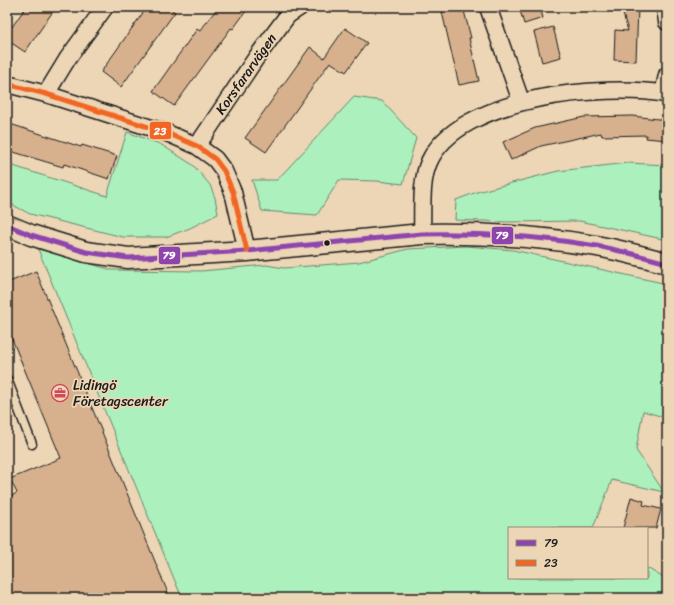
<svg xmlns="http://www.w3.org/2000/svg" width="674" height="605" font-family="Sriracha,sans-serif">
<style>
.green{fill:#acf1bd;stroke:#64866c}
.building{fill:#d7b18d;stroke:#1c1c1c}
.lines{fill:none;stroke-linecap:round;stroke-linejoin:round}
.service-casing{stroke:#1c1c1c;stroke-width:11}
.minor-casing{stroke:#1c1c1c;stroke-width:19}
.tertiary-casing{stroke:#1c1c1c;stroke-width:23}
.service{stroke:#edd6b6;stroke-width:8}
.minor{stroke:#edd6b6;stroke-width:16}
.tertiary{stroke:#edd6b6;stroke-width:20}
.bus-1-casing{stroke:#edd6b6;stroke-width:8}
.bus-2-casing{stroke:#edd6b6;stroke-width:8}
.bus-1{stroke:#8e44ad;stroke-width:5}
.bus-2{stroke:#f26522;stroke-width:5}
.bus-dot{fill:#1c1c1c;stroke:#edd6b6;stroke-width:1.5}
.labels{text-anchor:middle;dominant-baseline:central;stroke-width:3.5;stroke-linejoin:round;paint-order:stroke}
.street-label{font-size:14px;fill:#1c1c1c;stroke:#edd6b6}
.poi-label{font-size:14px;fill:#1c1c1c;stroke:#edd6b6;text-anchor:start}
.line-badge{stroke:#edd6b6;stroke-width:1.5}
.badge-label{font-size:11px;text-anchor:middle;font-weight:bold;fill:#fff}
</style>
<rect width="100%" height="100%" fill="#edd6b6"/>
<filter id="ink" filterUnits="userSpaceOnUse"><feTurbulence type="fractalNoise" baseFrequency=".025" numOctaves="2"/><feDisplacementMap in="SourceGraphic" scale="8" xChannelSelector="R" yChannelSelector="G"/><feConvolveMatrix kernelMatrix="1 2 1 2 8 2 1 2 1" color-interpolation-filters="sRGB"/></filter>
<g filter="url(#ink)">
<path class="green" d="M 354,97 L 382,101 L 416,138 L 403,184 L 377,181 L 339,180 L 317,215 L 262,211 L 252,180 L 277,180 Z
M 127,132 L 160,144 L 193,165 L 210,185 L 215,198 L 218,214 L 190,228 L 166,237 L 123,237 L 30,214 L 7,202 L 7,164 L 107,196 Z
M 628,163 L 667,165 L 667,240 L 580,221 L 509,222 L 455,220 L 456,200 L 477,192 L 558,171 Z
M 466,246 L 513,250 L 667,284 L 667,418 L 643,411 L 636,450 L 664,492 L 612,480 L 593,528 L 509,528 L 509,578 L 647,578 L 647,568 L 667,580 L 667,598 L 182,598 L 38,249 L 112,270 L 201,271 L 266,265 L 284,268 L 359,262 L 408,249 Z"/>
<path class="building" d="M 26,7 L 56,7 L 25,52 L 7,40 L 7,34 Z
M 147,7 L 168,7 L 175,12 L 121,87 L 101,72 Z
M 218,7 L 249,7 L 233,29 L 231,28 L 174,106 L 153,91 L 197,29 L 200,31 Z
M 463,7 L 471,38 L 469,38 L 479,81 L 459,85 L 442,12 Z
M 519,7 L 540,7 L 543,18 L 524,24 Z
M 621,7 L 638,7 L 636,61 L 614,60 L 615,30 L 628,31 Z
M 553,27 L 561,57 L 542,62 L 534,32 Z
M 345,28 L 367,43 L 346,72 L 330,62 L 266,152 L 245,138 L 310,47 L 324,58 Z
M 632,116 L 667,120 L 667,140 L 646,138 L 647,135 L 602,136 L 601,133 L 541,146 L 511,160 L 503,142 L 535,128 L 584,117 Z
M 7,123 L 81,147 L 82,145 L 117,156 L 109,179 L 64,164 L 63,167 L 7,150 Z
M 36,271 L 170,598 L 14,598 L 7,582 L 7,498 L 17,493 L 10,479 L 61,458 L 7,327 L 7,283 Z
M 631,497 L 644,501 L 643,505 L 661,509 L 656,528 L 623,528 Z"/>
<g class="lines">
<g class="service-casing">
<path id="service" d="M 7,379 L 32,444"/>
</g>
<g class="minor-casing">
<path id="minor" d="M 488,7 L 521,101
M 665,7 L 667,22
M 7,84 L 46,94 L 167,133 L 197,146 L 215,159 L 224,171 L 233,192 L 247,251
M 46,94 L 68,58 L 105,7
M 663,94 L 667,75
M 197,146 L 256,58 L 288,15 L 300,7
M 422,234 C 423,212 420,182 429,162 C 458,96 604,83 667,94"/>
</g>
<g class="tertiary-casing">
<path id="tertiary" d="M 7,225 L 31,235 L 86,252 L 128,258 L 247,251 L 422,234 C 478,233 535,236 590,245 C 616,249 641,256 667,263"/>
</g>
<use href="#service" class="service"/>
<use href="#minor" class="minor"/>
<use href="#tertiary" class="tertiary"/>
<g class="bus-1-casing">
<path id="bus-1" d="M 7,225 L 31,235 L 86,252 L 128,258 L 247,251 L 422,234 C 478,233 535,236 590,245 C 616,249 641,256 667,263"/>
</g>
<g class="bus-2-casing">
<path id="bus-2" d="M 7,84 L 46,94 L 167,133 L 197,146 L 215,159 L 224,171 L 233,192 L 247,251"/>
</g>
<use href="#bus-1" class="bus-1"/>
<use href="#bus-2" class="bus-2"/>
</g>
</g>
<defs>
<g id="office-ring" transform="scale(0.9)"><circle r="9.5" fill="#edd6b6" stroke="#d1495b" stroke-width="1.5"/><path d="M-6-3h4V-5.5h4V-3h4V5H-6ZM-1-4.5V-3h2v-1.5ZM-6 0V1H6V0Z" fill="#d1495b"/></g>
</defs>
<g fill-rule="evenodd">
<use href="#office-ring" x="60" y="393"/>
</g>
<circle class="bus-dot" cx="327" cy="243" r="3.5"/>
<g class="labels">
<g class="street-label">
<text transform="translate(246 74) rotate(-55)">Korsfararvägen</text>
</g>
<g class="poi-label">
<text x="73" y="385">Lidingö<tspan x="73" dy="16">Företagscenter</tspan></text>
</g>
</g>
<g class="line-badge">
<rect x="149" y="121" width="23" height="19" rx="4" fill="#f26522"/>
<rect x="491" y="226" width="23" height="19" rx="4" fill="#8e44ad"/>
<rect x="158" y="246" width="23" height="19" rx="4" fill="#8e44ad"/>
</g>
<g class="badge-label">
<text x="160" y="135">23</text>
<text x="502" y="239">79</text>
<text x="169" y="259">79</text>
</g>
<rect width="674" height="605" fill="none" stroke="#edd6b6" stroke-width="24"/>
<rect x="12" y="12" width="650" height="581" fill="none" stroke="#1c1c1c" stroke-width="1.5" filter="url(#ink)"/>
<rect x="508" y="527" width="140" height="52" fill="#edd6b6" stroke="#998c78"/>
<rect x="516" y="540" width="20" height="6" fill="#8e44ad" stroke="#998c78"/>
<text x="544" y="547" font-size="12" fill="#1c1c1c">79</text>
<rect x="516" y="560" width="20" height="6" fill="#f26522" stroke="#998c78"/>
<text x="544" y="567" font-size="12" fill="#1c1c1c">23</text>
</svg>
